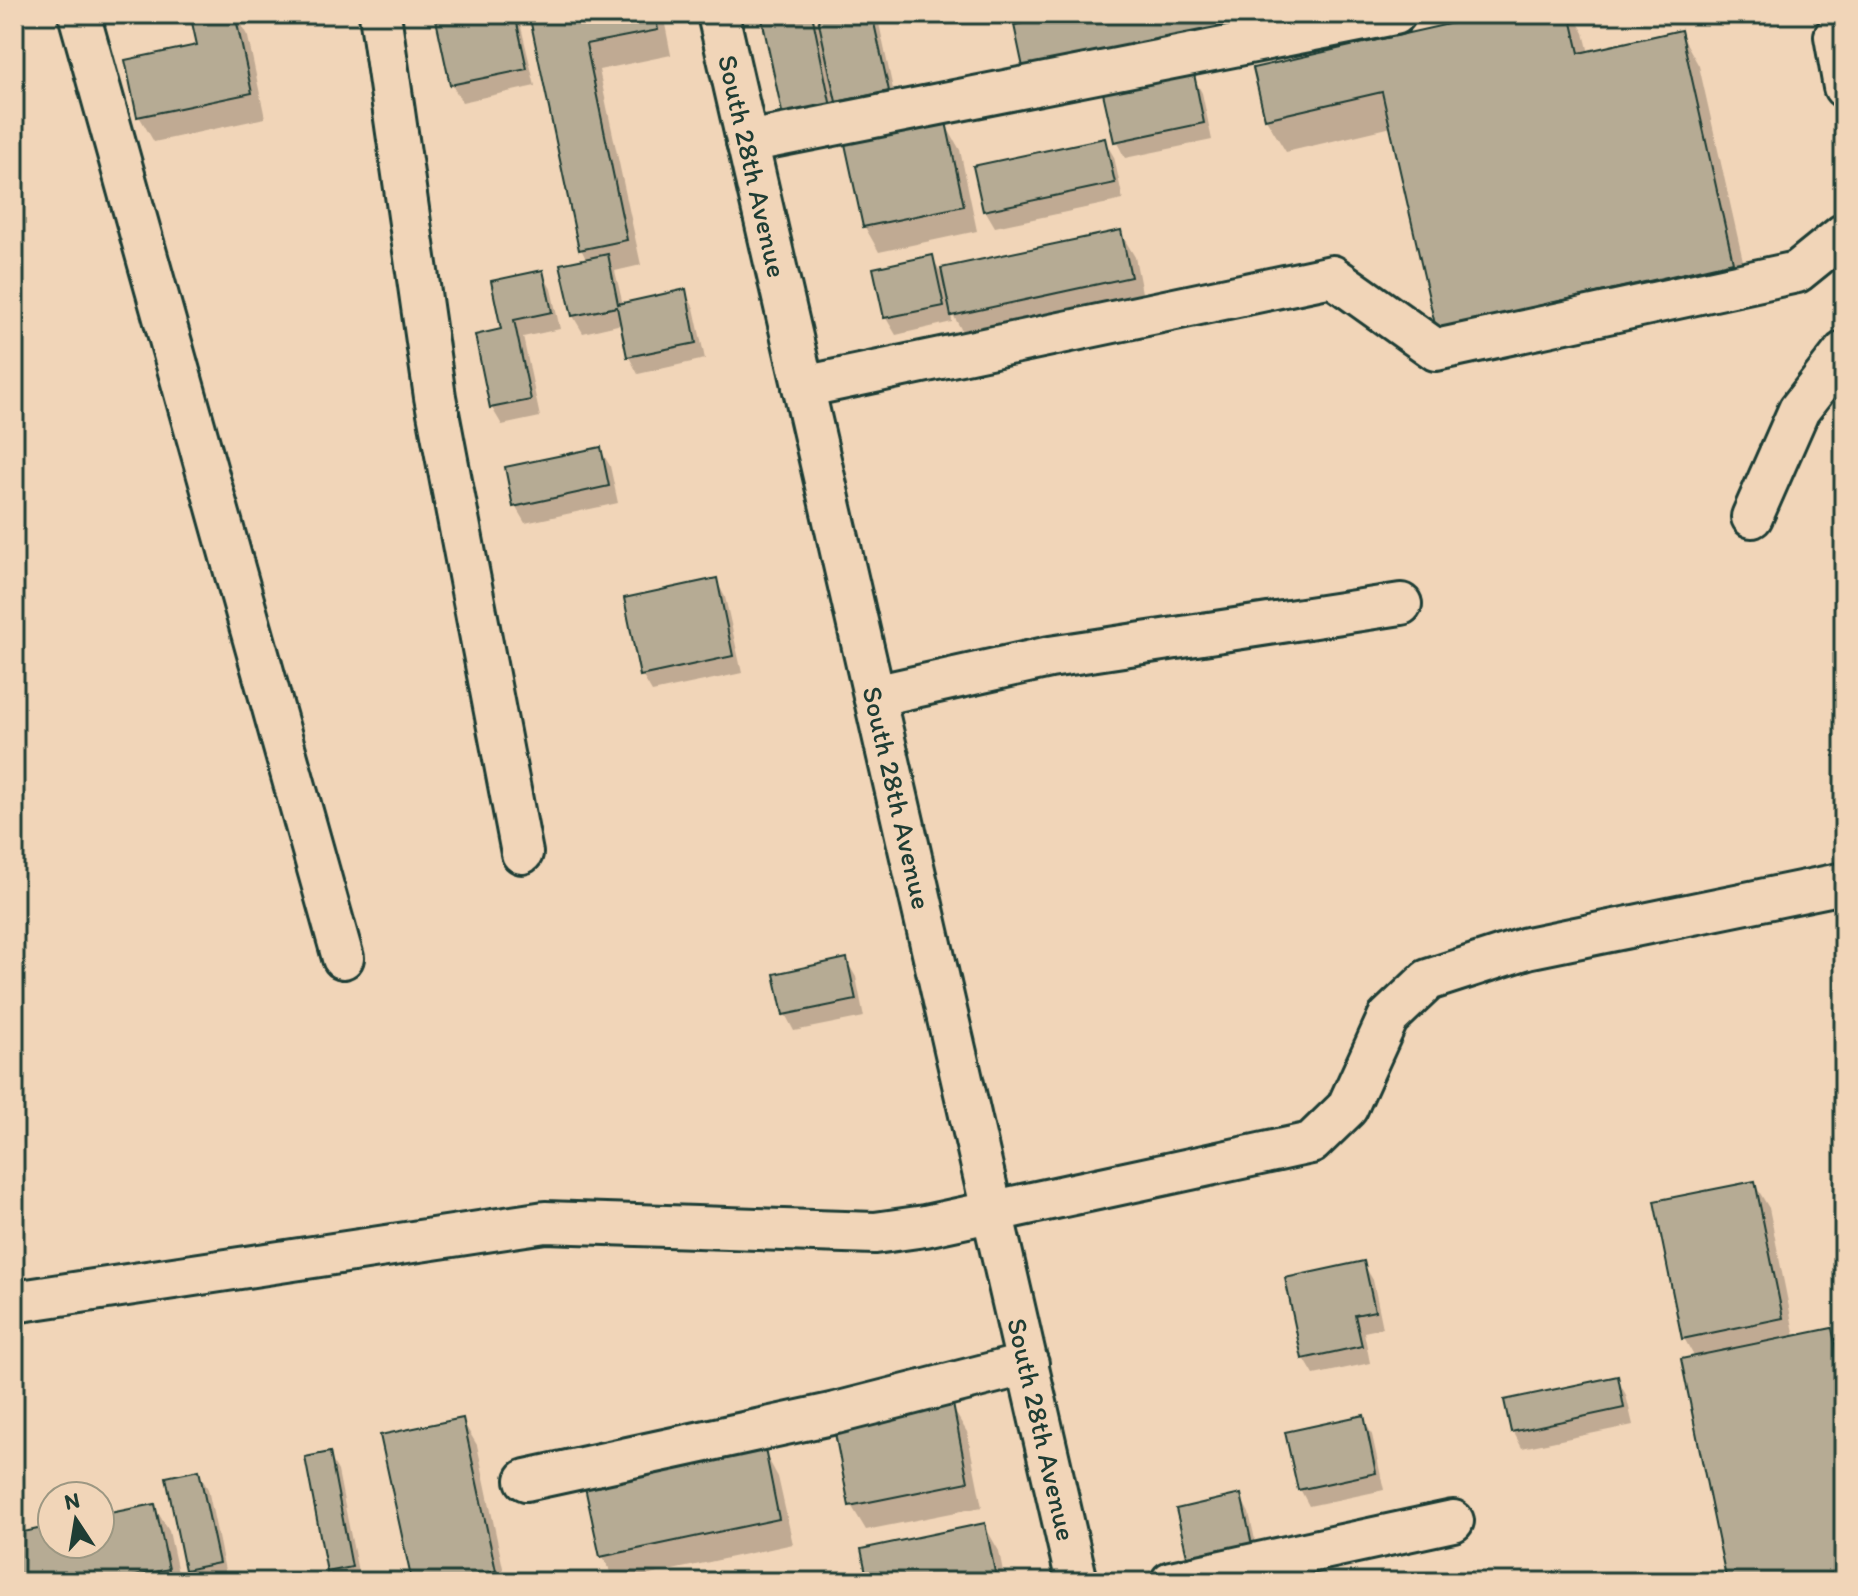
<svg xmlns="http://www.w3.org/2000/svg" width="1858" height="1596" font-family="Itim,sans-serif">
<style>
.shadow{fill:#0003}
.building{fill:#b6ab94;stroke:#1f3d34;stroke-width:2}
.lines{fill:none;stroke-linecap:round;stroke-linejoin:round}
.minor-casing{stroke:#1f3d34;stroke-width:46}
.minor{stroke:#f1d5b8;stroke-width:40}
.labels{text-anchor:middle;dominant-baseline:central;stroke-width:7;stroke-linejoin:round;paint-order:stroke}
.street-label{font-size:28px;fill:#1f3d34;stroke:#f1d5b8}
</style>
<rect width="100%" height="100%" fill="#f1d5b8"/>
<filter id="ink" filterUnits="userSpaceOnUse"><feTurbulence type="fractalNoise" baseFrequency=".0125" numOctaves="2"/><feDisplacementMap in="SourceGraphic" scale="16" xChannelSelector="R" yChannelSelector="G"/><feConvolveMatrix kernelMatrix="1 2 1 2 8 2 1 2 1" color-interpolation-filters="sRGB"/></filter>
<g filter="url(#ink)">
<path class="shadow" d="M 220,14 L 235,14 L 248,37 L 265,118 L 154,142 L 139,116 L 199,47 Z
M 451,14 L 518,14 L 535,86 L 462,102 L 452,85 L 438,17 Z
M 531,14 L 663,14 L 671,55 L 599,70 L 641,265 L 615,271 L 623,305 L 685,292 L 694,308 L 705,359 L 638,374 L 629,357 L 622,324 L 583,333 L 573,316 L 563,266 L 587,261 L 581,249 Z
M 795,14 L 811,14 L 823,35 L 820,14 L 877,14 L 897,108 L 848,118 L 834,95 L 840,124 L 795,133 Z
M 1073,14 L 1232,14 L 1241,54 Z
M 1503,14 L 1573,14 L 1584,33 L 1589,53 L 1680,32 L 1699,66 L 1751,296 L 1457,362 L 1438,328 L 1392,127 L 1286,152 L 1266,119 Z
M 1193,76 L 1202,93 L 1212,140 L 1125,158 L 1116,141 Z
M 945,124 L 960,150 L 977,231 L 879,252 L 865,227 L 847,145 Z
M 1104,140 L 1114,157 L 1123,200 L 995,227 L 985,210 Z
M 1120,232 L 1135,257 L 1144,303 L 967,340 L 951,311 L 952,322 L 896,335 L 886,318 L 932,257 L 944,278 Z
M 542,272 L 551,289 L 560,329 L 523,337 L 540,417 L 502,425 L 492,408 L 477,336 L 503,331 Z
M 600,449 L 610,466 L 618,503 L 525,523 L 515,506 Z
M 716,580 L 725,597 L 742,673 L 652,692 L 642,675 Z
M 846,960 L 856,977 L 864,1017 L 794,1031 L 785,1014 Z
M 1754,1183 L 1769,1208 L 1795,1337 L 1831,1330 L 1844,1353 L 1844,1582 L 1729,1582 L 1695,1358 L 1684,1338 Z
M 1363,1263 L 1373,1280 L 1383,1328 L 1364,1332 L 1370,1363 L 1314,1375 L 1304,1358 Z
M 1617,1378 L 1626,1395 L 1633,1425 L 1522,1448 L 1513,1431 Z
M 952,1407 L 967,1432 L 982,1507 L 866,1530 L 851,1505 Z
M 1363,1418 L 1372,1435 L 1384,1490 L 1309,1506 L 1300,1489 Z
M 462,1420 L 477,1445 L 506,1582 L 414,1582 Z
M 764,1451 L 778,1477 L 793,1544 L 617,1582 L 602,1556 Z
M 329,1455 L 338,1471 L 360,1582 L 335,1582 L 329,1571 Z
M 198,1472 L 208,1489 L 227,1580 L 194,1582 L 187,1570 L 168,1479 Z
M 1240,1496 L 1249,1513 L 1260,1562 L 1199,1576 Z
M 154,1506 L 169,1531 L 180,1582 L 14,1582 L 14,1536 L 52,1528 L 52,1544 L 100,1544 L 100,1517 Z
M 984,1525 L 999,1551 L 1005,1582 L 870,1582 Z
M 824,1578 L 826,1582 L 808,1582 Z"/>
<path class="building" d="M 210,14 L 235,14 L 252,93 L 137,117 L 125,60 L 197,45 L 191,18 Z
M 515,14 L 527,69 L 450,85 L 435,15 Z
M 529,14 L 655,14 L 658,30 L 586,44 L 627,240 L 579,250 Z
M 786,14 L 812,14 L 831,107 L 783,117 L 762,19 Z
M 817,14 L 872,14 L 889,91 L 836,102 Z
M 1064,14 L 1224,14 L 1228,29 L 1024,72 L 1014,25 Z
M 1493,14 L 1570,14 L 1579,53 L 1681,30 L 1733,262 L 1436,329 L 1382,92 L 1265,119 L 1253,68 Z
M 1194,74 L 1204,123 L 1114,142 L 1103,93 Z
M 946,122 L 964,206 L 863,227 L 845,144 Z
M 1105,138 L 1115,183 L 983,211 L 973,166 Z
M 1121,230 L 1131,277 L 951,316 L 941,268 Z
M 608,254 L 618,304 L 686,289 L 696,343 L 627,357 L 617,307 L 572,316 L 560,264 Z
M 933,255 L 944,306 L 884,318 L 873,268 Z
M 543,270 L 552,312 L 514,320 L 531,400 L 490,408 L 475,335 L 501,329 L 491,281 Z
M 601,447 L 609,486 L 513,507 L 505,467 Z
M 717,578 L 733,656 L 640,676 L 624,598 Z
M 847,958 L 856,1000 L 783,1015 L 774,974 Z
M 1755,1181 L 1783,1318 L 1682,1339 L 1654,1201 Z
M 1364,1261 L 1375,1311 L 1355,1315 L 1362,1346 L 1302,1359 L 1285,1278 Z
M 1832,1328 L 1844,1389 L 1844,1571 L 1788,1582 L 1727,1582 L 1681,1359 Z
M 1618,1376 L 1624,1408 L 1511,1432 L 1504,1400 Z
M 953,1404 L 968,1482 L 849,1506 L 834,1428 Z
M 1364,1415 L 1376,1473 L 1298,1490 L 1285,1432 Z
M 463,1418 L 496,1571 L 446,1582 L 412,1582 L 380,1435 Z
M 765,1449 L 779,1519 L 600,1557 L 585,1487 Z
M 330,1452 L 352,1567 L 327,1572 L 305,1457 Z
M 199,1470 L 219,1563 L 185,1570 L 166,1477 Z
M 1241,1494 L 1252,1545 L 1188,1560 L 1176,1509 Z
M 155,1504 L 169,1569 L 108,1582 L 14,1582 L 14,1534 L 52,1526 L 52,1544 L 100,1544 L 100,1515 Z
M 985,1523 L 997,1582 L 868,1582 L 861,1549 Z"/>
<g class="lines">
<g class="minor-casing">
<g id="minor">
<path d="M 79,14 L 343,958"/>
<path d="M 380,14 L 435,397 L 522,853"/>
<path id="s1" d="M 718,14 L 1077,1582"/>
<path d="M 1844,34 L 1835,36 L 1844,87"/>
<path d="M 747,142 L 1395,14"/>
<path d="M 803,387 L 1332,276 L 1436,350 L 1797,272 L 1844,234"/>
<path d="M 1752,517 L 1799,410 L 1844,352"/>
<path d="M 874,696 L 1050,657 L 1401,604"/>
<path d="M 14,1302 L 545,1222 L 875,1233 L 925,1226 L 1311,1143 L 1347,1108 L 1388,1018 L 1428,980 L 1527,948 L 1844,883"/>
<path d="M 526,1480 L 836,1413 L 1028,1364"/>
<path d="M 1171,1582 L 1453,1521"/>
</g>
</g>
<use href="#minor" class="minor"/>
</g>
</g>
<g class="labels">
<g class="street-label">
<text stroke="none"><textPath href="#s1" startOffset="156">South 28th Avenue</textPath></text>
<text stroke="none"><textPath href="#s1" startOffset="804">South 28th Avenue</textPath></text>
<text stroke="none"><textPath href="#s1" startOffset="1452">South 28th Avenue</textPath></text>
</g>
</g>
<rect width="1858" height="1596" fill="none" stroke="#f1d5b8" stroke-width="48"/>
<rect x="24" y="24" width="1810" height="1548" fill="none" stroke="#1f3d34" stroke-width="3" filter="url(#ink)"/>
<g transform="translate(76 1520) rotate(348)"><circle r="38" fill="#f1d5b8" stroke="#9d9883" stroke-width="2"/>
<path d="M0-6L14 30L0 20L-14 30Z" fill="#1f3d34"/>
<text y="-12" font-size="22" font-weight="bold" text-anchor="middle" fill="#1f3d34">N</text>
</g>
</svg>
